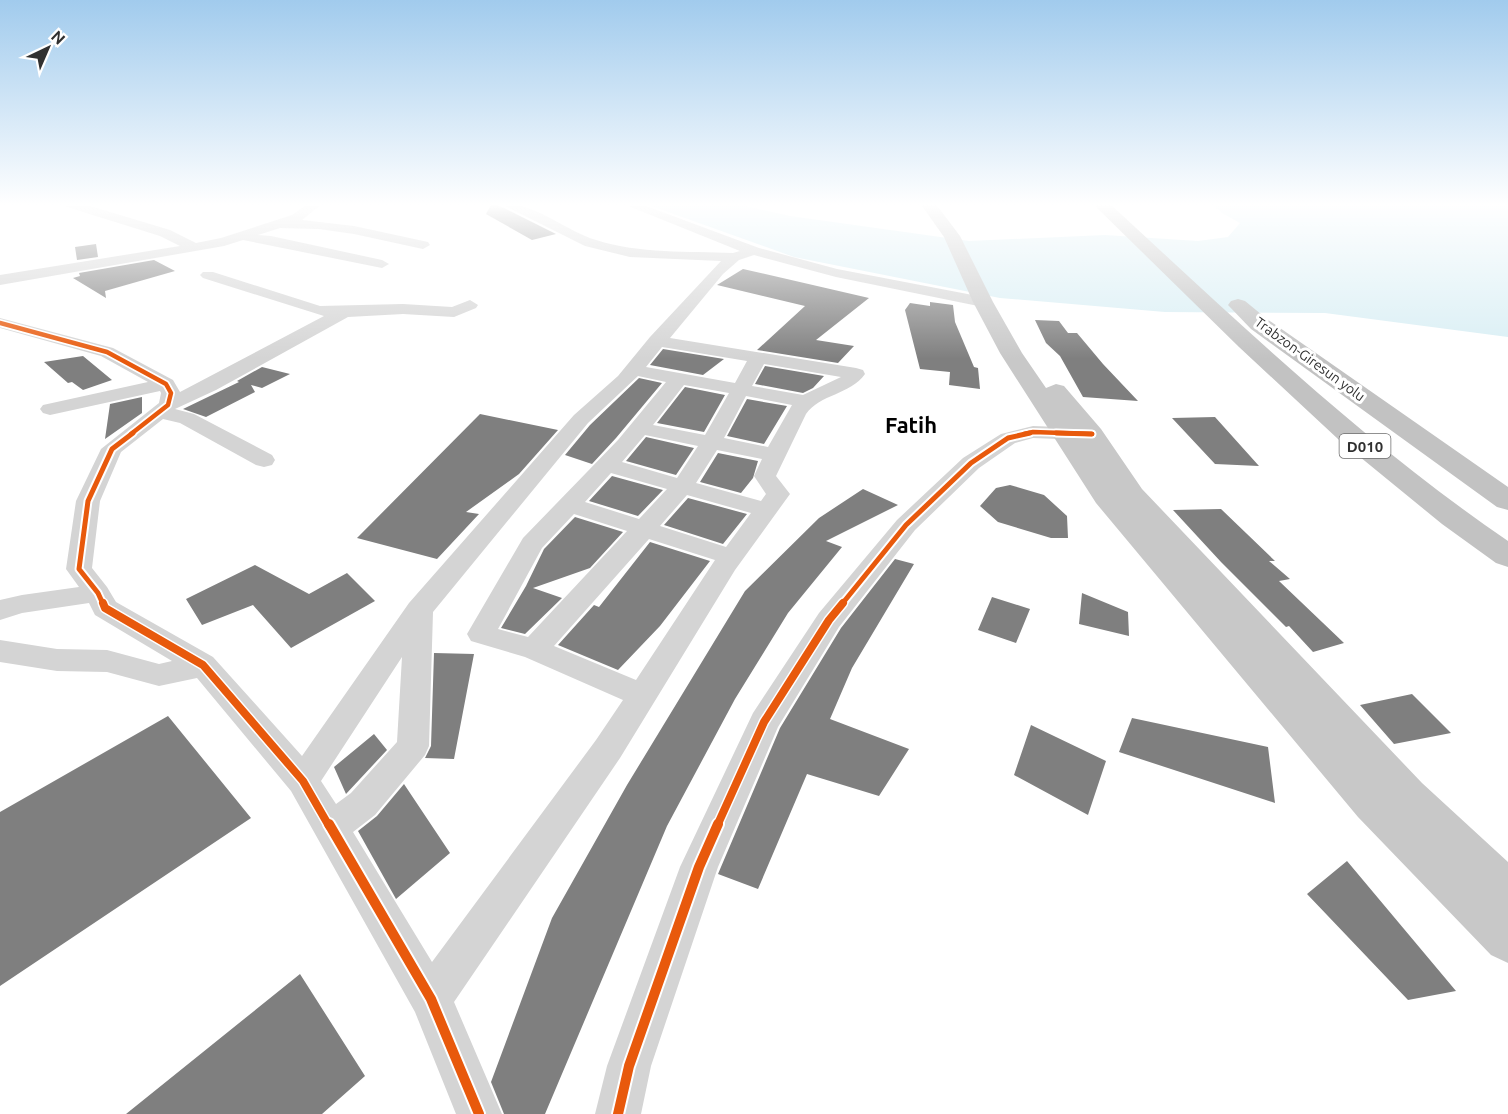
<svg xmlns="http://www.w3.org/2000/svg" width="1508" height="1114" font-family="Ubuntu,sans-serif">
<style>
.water{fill:#d8eef4}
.building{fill:#7f7f7f}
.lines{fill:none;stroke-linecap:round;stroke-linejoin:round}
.minor{fill:#d4d4d4;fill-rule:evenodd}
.major{fill:#c8c8c8;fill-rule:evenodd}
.highway{fill:#c2c2c2;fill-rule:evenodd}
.cycleway-far3-casing{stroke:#fff;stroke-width:8}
.cycleway-far2-casing{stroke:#fff;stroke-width:9}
.cycleway-far1-casing{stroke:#fff;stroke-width:11}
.cycleway-casing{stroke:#fff;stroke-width:14}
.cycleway-far3{stroke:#e8590c;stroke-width:4.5}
.cycleway-far2{stroke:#e8590c;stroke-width:5}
.cycleway-far1{stroke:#e8590c;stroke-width:8}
.cycleway{stroke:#e8590c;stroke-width:10}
.labels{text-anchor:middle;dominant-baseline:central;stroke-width:6;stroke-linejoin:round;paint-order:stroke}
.far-street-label{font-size:14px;fill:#303030;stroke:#fff}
.shield{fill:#fff;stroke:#6e6e6e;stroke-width:1.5}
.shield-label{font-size:15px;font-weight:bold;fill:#303030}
.district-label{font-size:22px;font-weight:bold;fill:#000;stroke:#fff}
</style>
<rect width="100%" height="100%" fill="#fff"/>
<path class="water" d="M 643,203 L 732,203 L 790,216 L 969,241 L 1105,235 L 1198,241 L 1228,237 L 1240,223 L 1222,213 L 1211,203 L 1508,203 L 1508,337 L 1325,313 L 1165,312 L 1000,298 L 794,257 Z"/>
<path class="building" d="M 492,203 L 504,208 L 556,234 L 532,240 L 486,214 Z
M 96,244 L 98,257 L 77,260 L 75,247 Z
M 154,260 L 175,271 L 105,291 L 106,298 L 73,278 L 80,276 L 79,273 Z
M 743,269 L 869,298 L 816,340 L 854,346 L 838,363 L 757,350 L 805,306 L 717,285 Z
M 930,302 L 953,305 L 955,322 L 974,367 L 978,368 L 980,389 L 949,385 L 950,372 L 920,369 L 905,310 L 910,303 L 930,306 Z
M 1035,320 L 1059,321 L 1068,333 L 1077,333 L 1103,364 L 1138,401 L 1083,397 L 1060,356 L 1046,343 Z
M 663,349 L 724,359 L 703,375 L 650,365 Z
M 83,356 L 112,380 L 83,390 L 72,382 L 68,383 L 44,362 Z
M 765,366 L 824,376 L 813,388 L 803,393 L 755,384 Z
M 262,367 L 290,374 L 262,388 L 251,385 L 255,392 L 206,417 L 183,409 L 239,382 L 237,381 Z
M 639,378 L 662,383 L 616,438 L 592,464 L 565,455 L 590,425 Z
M 685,387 L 725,395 L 704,432 L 657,423 Z
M 142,397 L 142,413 L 105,439 L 110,404 Z
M 747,399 L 787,406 L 764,444 L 727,436 Z
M 480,414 L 558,430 L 519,474 L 466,512 L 479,514 L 437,559 L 357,538 Z
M 1215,417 L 1259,466 L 1215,464 L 1172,418 Z
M 646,437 L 694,448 L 676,475 L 626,461 Z
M 718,453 L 758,461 L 753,478 L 741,493 L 700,482 Z
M 612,476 L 663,490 L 638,516 L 589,501 Z
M 1010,485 L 1044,495 L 1067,516 L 1068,538 L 1051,538 L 998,522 L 980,506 L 996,488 Z
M 863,489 L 898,505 L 826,541 L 842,547 L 788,613 L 735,699 L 667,826 L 545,1114 L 504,1114 L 491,1082 L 552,918 L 627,785 L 745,591 L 819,518 Z
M 688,498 L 747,514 L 723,544 L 664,525 Z
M 1221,509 L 1275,561 L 1269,561 L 1290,579 L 1279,581 L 1344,643 L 1313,652 L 1289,626 L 1286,627 L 1221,562 L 1173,510 Z
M 575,517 L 623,532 L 590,568 L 533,588 L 562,598 L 525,634 L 501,628 L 526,586 L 544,549 Z
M 650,542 L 710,561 L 660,626 L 618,670 L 558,645 L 594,605 L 599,607 Z
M 895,559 L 914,564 L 852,668 L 830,719 L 909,749 L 879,796 L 807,774 L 758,889 L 718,874 L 780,728 L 841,628 Z
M 255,565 L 309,594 L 347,573 L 375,601 L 291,648 L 253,605 L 202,625 L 186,599 Z
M 1082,593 L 1128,612 L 1129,636 L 1079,624 Z
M 992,597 L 1030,609 L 1016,643 L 978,630 Z
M 434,653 L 474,654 L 454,759 L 425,758 L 431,746 Z
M 1412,694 L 1451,733 L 1394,744 L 1360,705 Z
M 168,716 L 251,818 L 0,986 L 0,812 Z
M 1132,718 L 1268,747 L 1275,803 L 1119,752 Z
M 1031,725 L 1106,761 L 1088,815 L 1014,775 Z
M 374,734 L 387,750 L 346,794 L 334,767 Z
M 404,784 L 450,853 L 396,899 L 358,831 L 377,816 Z
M 1347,861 L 1456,991 L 1408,1000 L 1307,894 Z
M 300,974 L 365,1076 L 322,1114 L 126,1114 Z"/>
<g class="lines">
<path class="minor" d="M 62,203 L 80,203 L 170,230 L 196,243 L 221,238 L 292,215 L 309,203 L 323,203 L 302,220 L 354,226 L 428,242 L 430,245 L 423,249 L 354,234 L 319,229 L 280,228 L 258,235 L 271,236 L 382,260 L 389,264 L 382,268 L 243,240 L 224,246 L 0,285 L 0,275 L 180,246 L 160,236 L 64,206 Z
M 499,203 C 533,201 564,230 596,240 C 640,254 688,251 733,253 L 740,251 L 621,203 L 638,203 L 759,248 L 837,269 L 983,297 L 991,302 L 983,307 L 836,277 L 754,255 L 739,260 L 723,274 L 670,338 L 856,368 L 863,370 L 865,374 C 850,395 820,394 806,414 L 776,476 L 790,494 L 735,570 L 620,758 L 454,1002 L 502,1114 L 456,1114 L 415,1012 L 291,791 L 197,678 L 159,686 L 107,672 L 57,671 L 0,662 L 0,640 L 57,649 L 107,650 L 159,664 L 172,661 L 95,615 L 89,603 L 22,613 L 0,620 L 0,600 L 22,595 L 79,587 L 66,569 L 76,501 L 101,449 L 159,403 L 161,393 L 160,391 L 50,415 L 43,413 L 40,409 L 43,405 L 148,382 L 101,356 L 0,328 L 0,318 L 113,348 L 173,380 L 180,392 L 324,316 L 203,278 L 200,275 L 203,272 L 213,272 L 320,306 L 403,304 L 452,307 L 470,300 L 478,305 L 476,308 L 454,317 L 403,314 L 348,317 L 216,390 L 175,409 L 194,414 L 272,455 L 275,460 L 272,465 L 264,467 L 256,465 L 180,423 L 163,419 L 121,452 L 100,501 L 92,568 L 107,587 L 116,602 L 213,657 L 302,756 L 409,603 L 574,415 L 618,376 L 650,337 L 721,261 L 630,257 L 585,246 ZM 662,347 L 747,361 L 735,383 L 646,367 ZM 764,364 L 841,377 L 803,395 L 752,386 ZM 638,376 L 666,382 L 618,440 L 523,538 L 467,634 L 471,641 L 525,657 L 623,700 L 596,740 L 432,962 L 353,832 L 375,815 L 425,755 L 429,746 L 433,612 L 588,423 ZM 684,385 L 729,393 L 705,435 L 653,425 ZM 746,396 L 792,405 L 768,447 L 724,438 ZM 645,435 L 698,446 L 677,478 L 622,462 ZM 717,450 L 762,459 L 754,476 L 766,494 L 761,501 L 696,483 ZM 611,473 L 667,489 L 639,519 L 585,502 ZM 687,495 L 751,513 L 726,547 L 660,526 ZM 574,514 L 627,531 L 528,637 L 498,629 L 542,548 ZM 649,539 L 715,560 L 636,680 L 554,646 ZM 402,657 L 397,742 L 351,793 L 336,804 L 321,781 Z
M 1033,426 L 1085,428 L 1092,430 L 1095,434 L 1092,438 L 1085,440 L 1033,438 L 1015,443 L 979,468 L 915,530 L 839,627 L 778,727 L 718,867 L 651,1066 L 641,1114 L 595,1114 L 607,1066 L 680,867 L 753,713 L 819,613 L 897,520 L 963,458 L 1001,434 Z"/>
<path class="major" d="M 920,203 L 935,203 L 960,236 L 993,302 L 1022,353 L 1046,388 L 1056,384 L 1064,386 L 1101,429 L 1142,489 L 1422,783 L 1508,862 L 1508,963 L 1491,955 L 1358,817 L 1096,503 L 1000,353 L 973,302 L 944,237 Z"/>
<path class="highway" d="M 1092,203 L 1109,203 C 1237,321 1363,442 1508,541 L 1508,567 L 1496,563 L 1442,524 L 1338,439 L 1239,347 Z
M 1238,299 L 1245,301 L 1267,319 L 1508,487 L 1508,510 L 1497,507 L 1251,329 L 1228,305 L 1231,301 Z"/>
<g class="cycleway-far3-casing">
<path id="cycleway-far3" d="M 0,323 L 107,352 L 166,384 L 171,393 L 168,405 L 131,434
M 1024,434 L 1033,432 L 1092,434"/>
</g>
<g class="cycleway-far2-casing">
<path id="cycleway-far2" d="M 1056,433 L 1092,434
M 103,604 L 98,593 L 79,569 L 88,501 L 112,449 L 133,433
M 842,604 L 906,525 L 971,463 L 1008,438 L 1030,433"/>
</g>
<g class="cycleway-far1-casing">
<path id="cycleway-far1" d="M 103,603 L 105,608 L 203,665 L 303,781 L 329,826
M 717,826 L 764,722 L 829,620 L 843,603"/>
</g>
<g class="cycleway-casing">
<path id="cycleway" d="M 329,824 L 431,999 L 479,1114
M 618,1114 L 629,1066 L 699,867 L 718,824"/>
</g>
<use href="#cycleway-far3" class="cycleway-far3"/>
<use href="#cycleway-far2" class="cycleway-far2"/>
<use href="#cycleway-far1" class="cycleway-far1"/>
<use href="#cycleway" class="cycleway"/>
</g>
<linearGradient id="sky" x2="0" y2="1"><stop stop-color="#a1cbed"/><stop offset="0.57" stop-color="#fff"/><stop offset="1" stop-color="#fff" stop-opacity="0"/></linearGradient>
<rect width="1508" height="359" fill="url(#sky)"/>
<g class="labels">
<g class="far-street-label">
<text transform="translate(1310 359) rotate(36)">Trabzon-Giresun yolu</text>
</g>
<rect class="shield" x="1339.5" y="434" width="51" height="24" rx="4.5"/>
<g class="shield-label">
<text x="1365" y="446">D010</text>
</g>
<g class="district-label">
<text x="911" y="424">Fatih</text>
</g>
</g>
<g transform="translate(48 48) rotate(44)" stroke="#ffffff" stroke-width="4.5" paint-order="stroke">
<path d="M0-4.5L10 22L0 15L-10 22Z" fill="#303030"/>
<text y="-9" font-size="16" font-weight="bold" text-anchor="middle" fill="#303030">N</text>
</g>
</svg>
